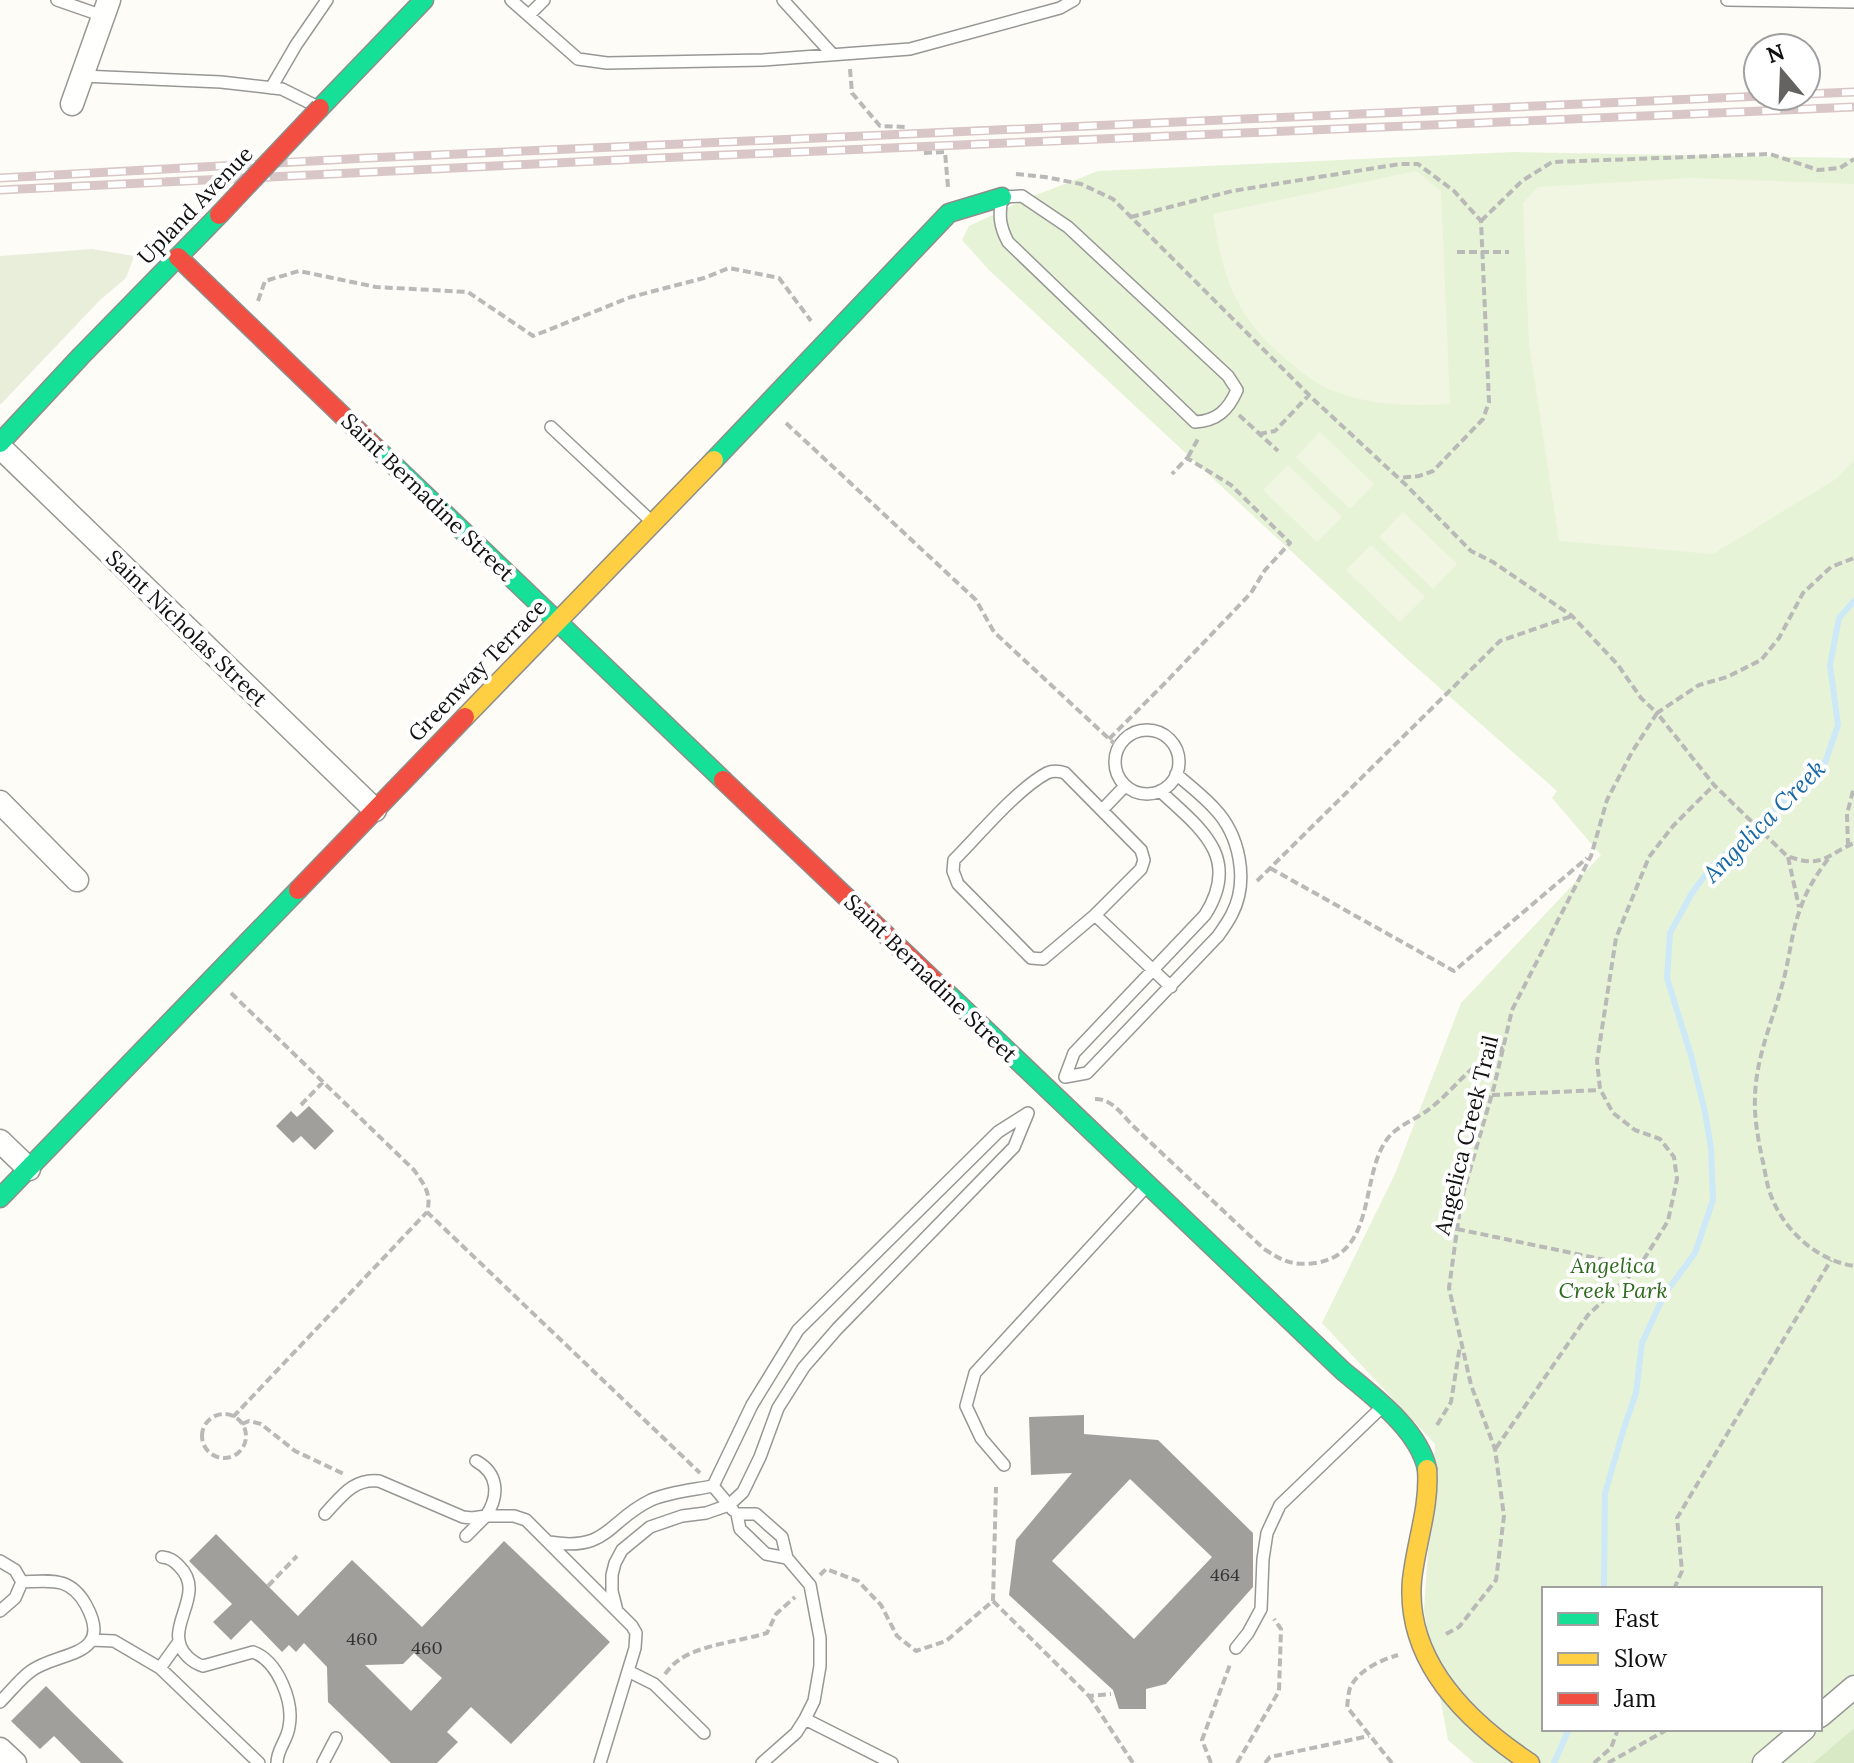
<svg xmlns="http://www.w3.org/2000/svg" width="1854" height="1763" font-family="Lora,serif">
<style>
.green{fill:#e7f3d7;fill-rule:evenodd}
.forest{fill:#d8eac5}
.cemetery{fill:#e9eedb}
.pitch{fill:#f0f6e1}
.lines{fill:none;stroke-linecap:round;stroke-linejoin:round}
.stream{stroke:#cde8f7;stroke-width:6}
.building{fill:#a19f9c;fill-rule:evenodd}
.lane-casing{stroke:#979795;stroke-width:14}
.street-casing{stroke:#979795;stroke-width:25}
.fast-casing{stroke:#8e8d8b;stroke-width:21}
.slow-casing{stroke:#8e8d8b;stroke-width:21}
.jam-casing{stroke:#8e8d8b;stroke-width:21}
.path{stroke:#b9b9b8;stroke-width:4;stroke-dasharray:8 4;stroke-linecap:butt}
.lane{stroke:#fffffe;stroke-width:11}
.street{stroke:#fffffe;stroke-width:22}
.fast{stroke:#16e098;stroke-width:18}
.slow{stroke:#ffcf43;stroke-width:18}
.jam{stroke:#f24e42;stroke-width:18}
.rail-casing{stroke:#d9c6c7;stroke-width:9}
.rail{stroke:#fff;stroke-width:6;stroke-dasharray:18;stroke-linecap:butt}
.jam-bridge-casing{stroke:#8e8d8b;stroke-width:21;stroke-linecap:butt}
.jam-bridge{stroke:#f24e42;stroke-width:18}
.labels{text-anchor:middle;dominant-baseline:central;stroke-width:8;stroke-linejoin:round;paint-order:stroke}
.number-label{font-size:18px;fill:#353434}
.street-label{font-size:22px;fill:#111;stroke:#fff}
.park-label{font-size:22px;font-style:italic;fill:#2f6b1f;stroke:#fff}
.water-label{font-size:24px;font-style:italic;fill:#1768a6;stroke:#fff}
</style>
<rect width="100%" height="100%" fill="#fdfcf7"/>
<path class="green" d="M 1513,152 L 1854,158 L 1854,1728 L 1813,1763 L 1474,1763 L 1448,1740 L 1424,1611 L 1435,1444 L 1322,1323 L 1395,1174 L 1461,1003 L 1601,855 L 1552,798 L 1557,791 L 1408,660 L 989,270 L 962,240 L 969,226 L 1031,197 L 1098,171 ZM 1544,1589 L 1820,1589 L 1820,1729 L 1544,1729 Z"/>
<path class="forest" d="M 1854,1728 L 1854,1763 L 1813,1763 Z"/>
<path class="cemetery" d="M 92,249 L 134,256 L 126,278 L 100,300 L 0,405 L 0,256 Z"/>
<path class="pitch" d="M 1416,171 L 1441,191 L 1450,404 C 1410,406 1367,406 1329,389 C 1311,381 1295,367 1280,354 C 1261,337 1246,319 1235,296 C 1222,271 1218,241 1213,214 Z
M 1691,178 L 1854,184 L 1854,460 L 1836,479 L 1713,554 L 1559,541 L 1529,343 L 1523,203 L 1538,187 Z
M 1320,432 L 1374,484 L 1350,509 L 1296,457 Z
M 1288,465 L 1342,517 L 1317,542 L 1263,490 Z
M 1403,512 L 1457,564 L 1433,589 L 1379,537 Z
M 1371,545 L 1425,597 L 1400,622 L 1346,570 Z"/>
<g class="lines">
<path class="stream" d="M 1604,1589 L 1605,1493 L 1624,1428 L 1636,1393 L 1642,1343 L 1664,1295 L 1695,1253 L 1713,1200 L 1711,1148 L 1705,1112 L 1692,1059 L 1667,978 L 1670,933 L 1692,893 L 1712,866 L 1825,763 L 1838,725 L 1830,665 L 1839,618 L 1854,601
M 1554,1763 L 1569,1729"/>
</g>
<path class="building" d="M 309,1106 L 334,1131 L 315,1150 L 301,1136 L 293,1143 L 276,1126 L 291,1111 L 297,1117 Z
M 1084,1415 L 1084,1434 L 1158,1440 L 1253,1533 L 1253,1587 L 1166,1684 L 1146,1689 L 1146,1709 L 1119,1709 L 1113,1690 L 1009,1595 L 1016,1540 L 1072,1473 L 1031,1475 L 1029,1417 ZM 1130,1479 L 1212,1557 L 1134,1639 L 1052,1561 Z
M 216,1534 L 298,1616 L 352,1560 L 422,1627 L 504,1541 L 610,1642 L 511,1744 L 471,1707 L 447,1732 L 458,1742 L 437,1763 L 391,1763 L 328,1702 L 327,1667 L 304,1643 L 296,1652 L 289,1645 L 282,1652 L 251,1620 L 231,1640 L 213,1622 L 232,1604 L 189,1561 ZM 414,1653 L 442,1678 L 411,1711 L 365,1665 L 403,1664 Z
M 46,1686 L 74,1714 L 124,1763 L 81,1763 L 54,1736 L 40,1749 L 11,1721 Z"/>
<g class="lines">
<g class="lane-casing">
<path id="lane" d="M 57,0 L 103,16
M 511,0 L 578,59 L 607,63 L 763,60 L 910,49 L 1060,8 L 1074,0
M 783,0 L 833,55
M 1727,0 L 1854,2
M 529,15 L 544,0
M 82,76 L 221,82 L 282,89 L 316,106
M 271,88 L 296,45 L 327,0
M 1022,196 L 1068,227 L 1228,376 L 1237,390 C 1228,411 1216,421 1195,422 L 1008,242 C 999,225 999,215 1002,197 Z
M 551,427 L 650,520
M1115 762a32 32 0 1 1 64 0a32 32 0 1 1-64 0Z
M 1160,791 C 1200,828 1242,857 1205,915 L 1074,1053 L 1065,1077 L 1087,1073 L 1218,936 C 1223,929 1228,922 1232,914 C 1249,881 1240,835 1214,808 C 1203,796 1189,785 1176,774
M 1102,810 L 1125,786
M 1095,915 L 1043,959 L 1031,958 L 958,884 L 953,871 L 954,860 C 979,835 1017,789 1047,773 C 1054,770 1059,771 1065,773 L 1141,850 L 1144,860 L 1141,869 L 1095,915 L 1171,987
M 1004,1465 L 981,1438 L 966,1406 L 975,1373 L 1145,1188
M 713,1486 L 733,1510
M 325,1514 C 341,1497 353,1478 379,1481 L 463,1517 L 472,1518 L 486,1516 C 500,1495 498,1473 476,1461
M 466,1536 L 486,1516 L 514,1516 L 526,1520 L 632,1626 L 636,1633 L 635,1648 L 600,1763
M 549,1542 C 609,1552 607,1521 651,1500 C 669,1492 693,1490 713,1486
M 162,1557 C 170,1558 173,1560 179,1566 C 209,1595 160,1628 187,1656 C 192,1661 196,1664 203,1666 L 253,1652 C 278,1661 294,1702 289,1727 C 287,1741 277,1749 277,1763
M 0,1561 L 15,1570 L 22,1582
M 0,1611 L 15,1598 L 22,1582
M 617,1611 L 612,1591 L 612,1575 L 615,1563 L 622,1550 L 650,1527 L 682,1516 L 706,1513 L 729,1505 L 743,1492 L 760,1457 L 778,1408 L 804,1367 L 837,1329 L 1014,1147 L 1028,1113 L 998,1132 L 798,1330 L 752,1405 L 713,1486
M 91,1640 L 114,1641 L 160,1668 L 259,1763
M 1236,1648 L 1248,1633 L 1261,1609 L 1263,1559 L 1267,1533 L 1280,1505 L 1382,1407
M 160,1668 L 178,1643
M 628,1671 L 654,1684 L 704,1733
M 0,1702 C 10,1692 20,1679 31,1671 C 58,1651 115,1658 86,1605 C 70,1576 50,1581 22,1582
M 805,1719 L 892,1763
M 323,1763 L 336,1738
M 762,1763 L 796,1733 L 805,1719 L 814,1701 L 820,1666 L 820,1638 L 810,1585 L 787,1558 L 782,1537 L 756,1514 L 737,1514 L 740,1529 L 766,1554 L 787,1558"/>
</g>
<g class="street-casing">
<path id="street" d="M 72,104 L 109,0
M 0,447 L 375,810
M 0,802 L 77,880
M 0,1141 L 29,1169
M 1820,1716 L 1854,1687
M 0,1749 L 15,1763
M 1764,1763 L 1804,1729"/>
</g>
<g class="fast-casing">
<path id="fast" d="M 320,108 L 424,0
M 0,443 L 81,356 L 219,215
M 376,448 L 723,780
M 714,460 L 949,213 L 1002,197
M 946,992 L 1343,1371 C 1373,1396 1419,1430 1427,1469
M 0,1198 L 298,890"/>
</g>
<g class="slow-casing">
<path id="slow" d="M 465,717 L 714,460
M 1427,1469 C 1430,1507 1416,1542 1412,1580 C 1405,1661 1468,1722 1530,1763"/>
</g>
<g class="jam-casing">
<path id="jam" d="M 178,257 L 376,448
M 723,780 L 946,992
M 298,890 L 465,717"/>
</g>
<path class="path" d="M 850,69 L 852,93 L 880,126 L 908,127
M 924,153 L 945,152 L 948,187
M 1016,174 L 1045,177 L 1081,184 L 1113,199 L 1313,399 L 1406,485 L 1471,551 L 1493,562 L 1572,616 L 1618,665 L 1641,698 L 1657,713 L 1699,685 L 1727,677 L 1761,660 L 1779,638 L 1803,593 L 1831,567 L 1854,558
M 1131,217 L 1232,191 L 1400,164 L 1418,164 L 1454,191 L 1481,221 L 1489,402 L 1483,419 L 1433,471 L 1419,476 L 1399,478
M 1481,221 L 1522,181 L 1552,162 L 1770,154 L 1818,170 L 1840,168 L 1854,159
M 1457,252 L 1509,252
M 258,301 L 265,281 L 299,271 L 376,287 L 468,292 L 533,336 L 631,297 L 704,278 L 729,268 L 779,278 L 811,321
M 1239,415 L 1278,451
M 786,423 L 976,600 L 994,632 L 1119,748
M 1259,434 L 1275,431 L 1309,395
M 1188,457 L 1199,437
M 1109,739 L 1165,683 L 1251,593 L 1265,570 L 1290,543 L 1231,485 L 1187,458 L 1172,474
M 1848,846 L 1847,814 L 1854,787
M 1788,857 L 1799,907
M 1828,859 C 1817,874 1807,889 1801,907 C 1792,929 1790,955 1784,978 C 1774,1018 1756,1055 1755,1097 C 1754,1117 1758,1138 1762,1158 C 1765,1169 1766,1182 1770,1193 C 1783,1230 1816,1260 1854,1266
M 1270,868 L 1454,971 L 1587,858
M 1257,881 L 1500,641 L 1572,616
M 231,993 L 414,1170 C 424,1184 432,1194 427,1212 L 700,1473
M 1492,1095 L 1600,1090
M 1095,1099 C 1112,1099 1121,1113 1132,1125 L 1264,1249 C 1283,1261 1292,1266 1315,1263 C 1378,1254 1359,1175 1388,1138 C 1398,1125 1415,1120 1428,1110 C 1446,1097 1460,1078 1478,1064 C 1485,1058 1495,1053 1503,1047
M 301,1105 L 323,1082
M 1457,1229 L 1639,1267
M202 1436a22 22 0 1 1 44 0a22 22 0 1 1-44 0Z
M 233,1417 L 427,1212
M 242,1424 L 249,1421 L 261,1424 L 295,1451 L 344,1474
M 1437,1425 L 1451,1402 L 1460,1346
M 1496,1448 L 1588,1315 L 1639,1267 L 1668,1221 L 1677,1179 L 1674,1157 L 1660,1139 L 1635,1130 L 1613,1113 L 1600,1089 L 1597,1061 L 1616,938 L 1649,857 L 1673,826 L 1714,785
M 820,1575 L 826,1569 L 858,1581 L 881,1605 L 897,1636 L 916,1651 L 946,1641 L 993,1601 L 996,1487
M 268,1586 L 297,1556
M 1674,1589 L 1682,1571 L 1677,1518 L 1831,1260
M 993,1601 L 1089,1696 L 1111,1694
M 1446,1634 L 1459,1627 L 1496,1580 L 1504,1516 L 1495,1449 L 1471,1385 L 1449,1288 L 1461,1201 L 1494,1087 L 1512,1010 L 1591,856 L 1607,800 L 1632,752 L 1657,713 L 1714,785 L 1787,856 C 1822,869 1825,856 1854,843
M 665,1674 C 669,1669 674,1663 679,1660 C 699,1645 741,1641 767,1633 L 776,1614 L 795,1597
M 1089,1696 L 1133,1763
M 1211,1763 L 1202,1740 L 1231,1662
M 1237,1763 L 1279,1691 L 1281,1629 L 1274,1619
M 1265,1763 L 1270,1757 L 1369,1736
M 1392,1763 L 1347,1707 C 1348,1702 1348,1693 1350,1688 C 1358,1670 1381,1660 1398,1655
M 1594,1763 L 1611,1748 L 1618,1729
M 1608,1763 L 1668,1729"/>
<use href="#lane" class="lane"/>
<use href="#street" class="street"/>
<use href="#fast" class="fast"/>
<use href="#slow" class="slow"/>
<use href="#jam" class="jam"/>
<g class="rail-casing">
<path id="rail" d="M 1806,94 L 1854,92
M 0,178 L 367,158 L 1763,96
M 0,190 L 701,156 L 1854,107"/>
</g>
<use href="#rail" class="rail"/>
<g class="jam-bridge-casing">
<path id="jam-bridge" d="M 219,215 L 320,108"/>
</g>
<use href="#jam-bridge" class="jam-bridge"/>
</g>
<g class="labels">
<g class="number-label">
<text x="1225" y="1574">464</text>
<text x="362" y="1638">460</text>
<text x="427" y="1647">460</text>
</g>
<g class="street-label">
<text transform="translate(195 205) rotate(-46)">Upland Avenue</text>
<text transform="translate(428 497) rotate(44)">Saint Bernadine Street</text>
<text transform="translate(187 628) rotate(44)">Saint Nicholas Street</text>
<text transform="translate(477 670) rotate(-46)">Greenway Terrace</text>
<text transform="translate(931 978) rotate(44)">Saint Bernadine Street</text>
<text transform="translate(1466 1135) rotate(-76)">Angelica Creek Trail</text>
</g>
<g class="park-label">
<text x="1613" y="1265">Angelica<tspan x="1613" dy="25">Creek Park</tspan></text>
</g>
<g class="water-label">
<text transform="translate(1764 821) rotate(-45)">Angelica Creek</text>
</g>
</g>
<rect x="1542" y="1587" width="280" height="144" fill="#ffffff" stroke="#a0a0a0" stroke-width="2"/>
<rect x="1558" y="1613" width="40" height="12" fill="#16e098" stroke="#a0a0a0" stroke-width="2"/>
<text x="1614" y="1627" font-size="24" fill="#111111">Fast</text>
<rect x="1558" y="1653" width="40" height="12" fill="#ffcf43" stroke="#a0a0a0" stroke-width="2"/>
<text x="1614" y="1667" font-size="24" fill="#111111">Slow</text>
<rect x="1558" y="1693" width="40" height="12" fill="#f24e42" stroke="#a0a0a0" stroke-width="2"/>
<text x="1614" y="1707" font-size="24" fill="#111111">Jam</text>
<g transform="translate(1782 72) rotate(341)"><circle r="38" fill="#ffffff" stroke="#a0a0a0" stroke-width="2"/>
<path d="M0-6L14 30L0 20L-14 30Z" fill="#646362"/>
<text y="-12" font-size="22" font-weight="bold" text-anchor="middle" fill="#111111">N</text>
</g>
</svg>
